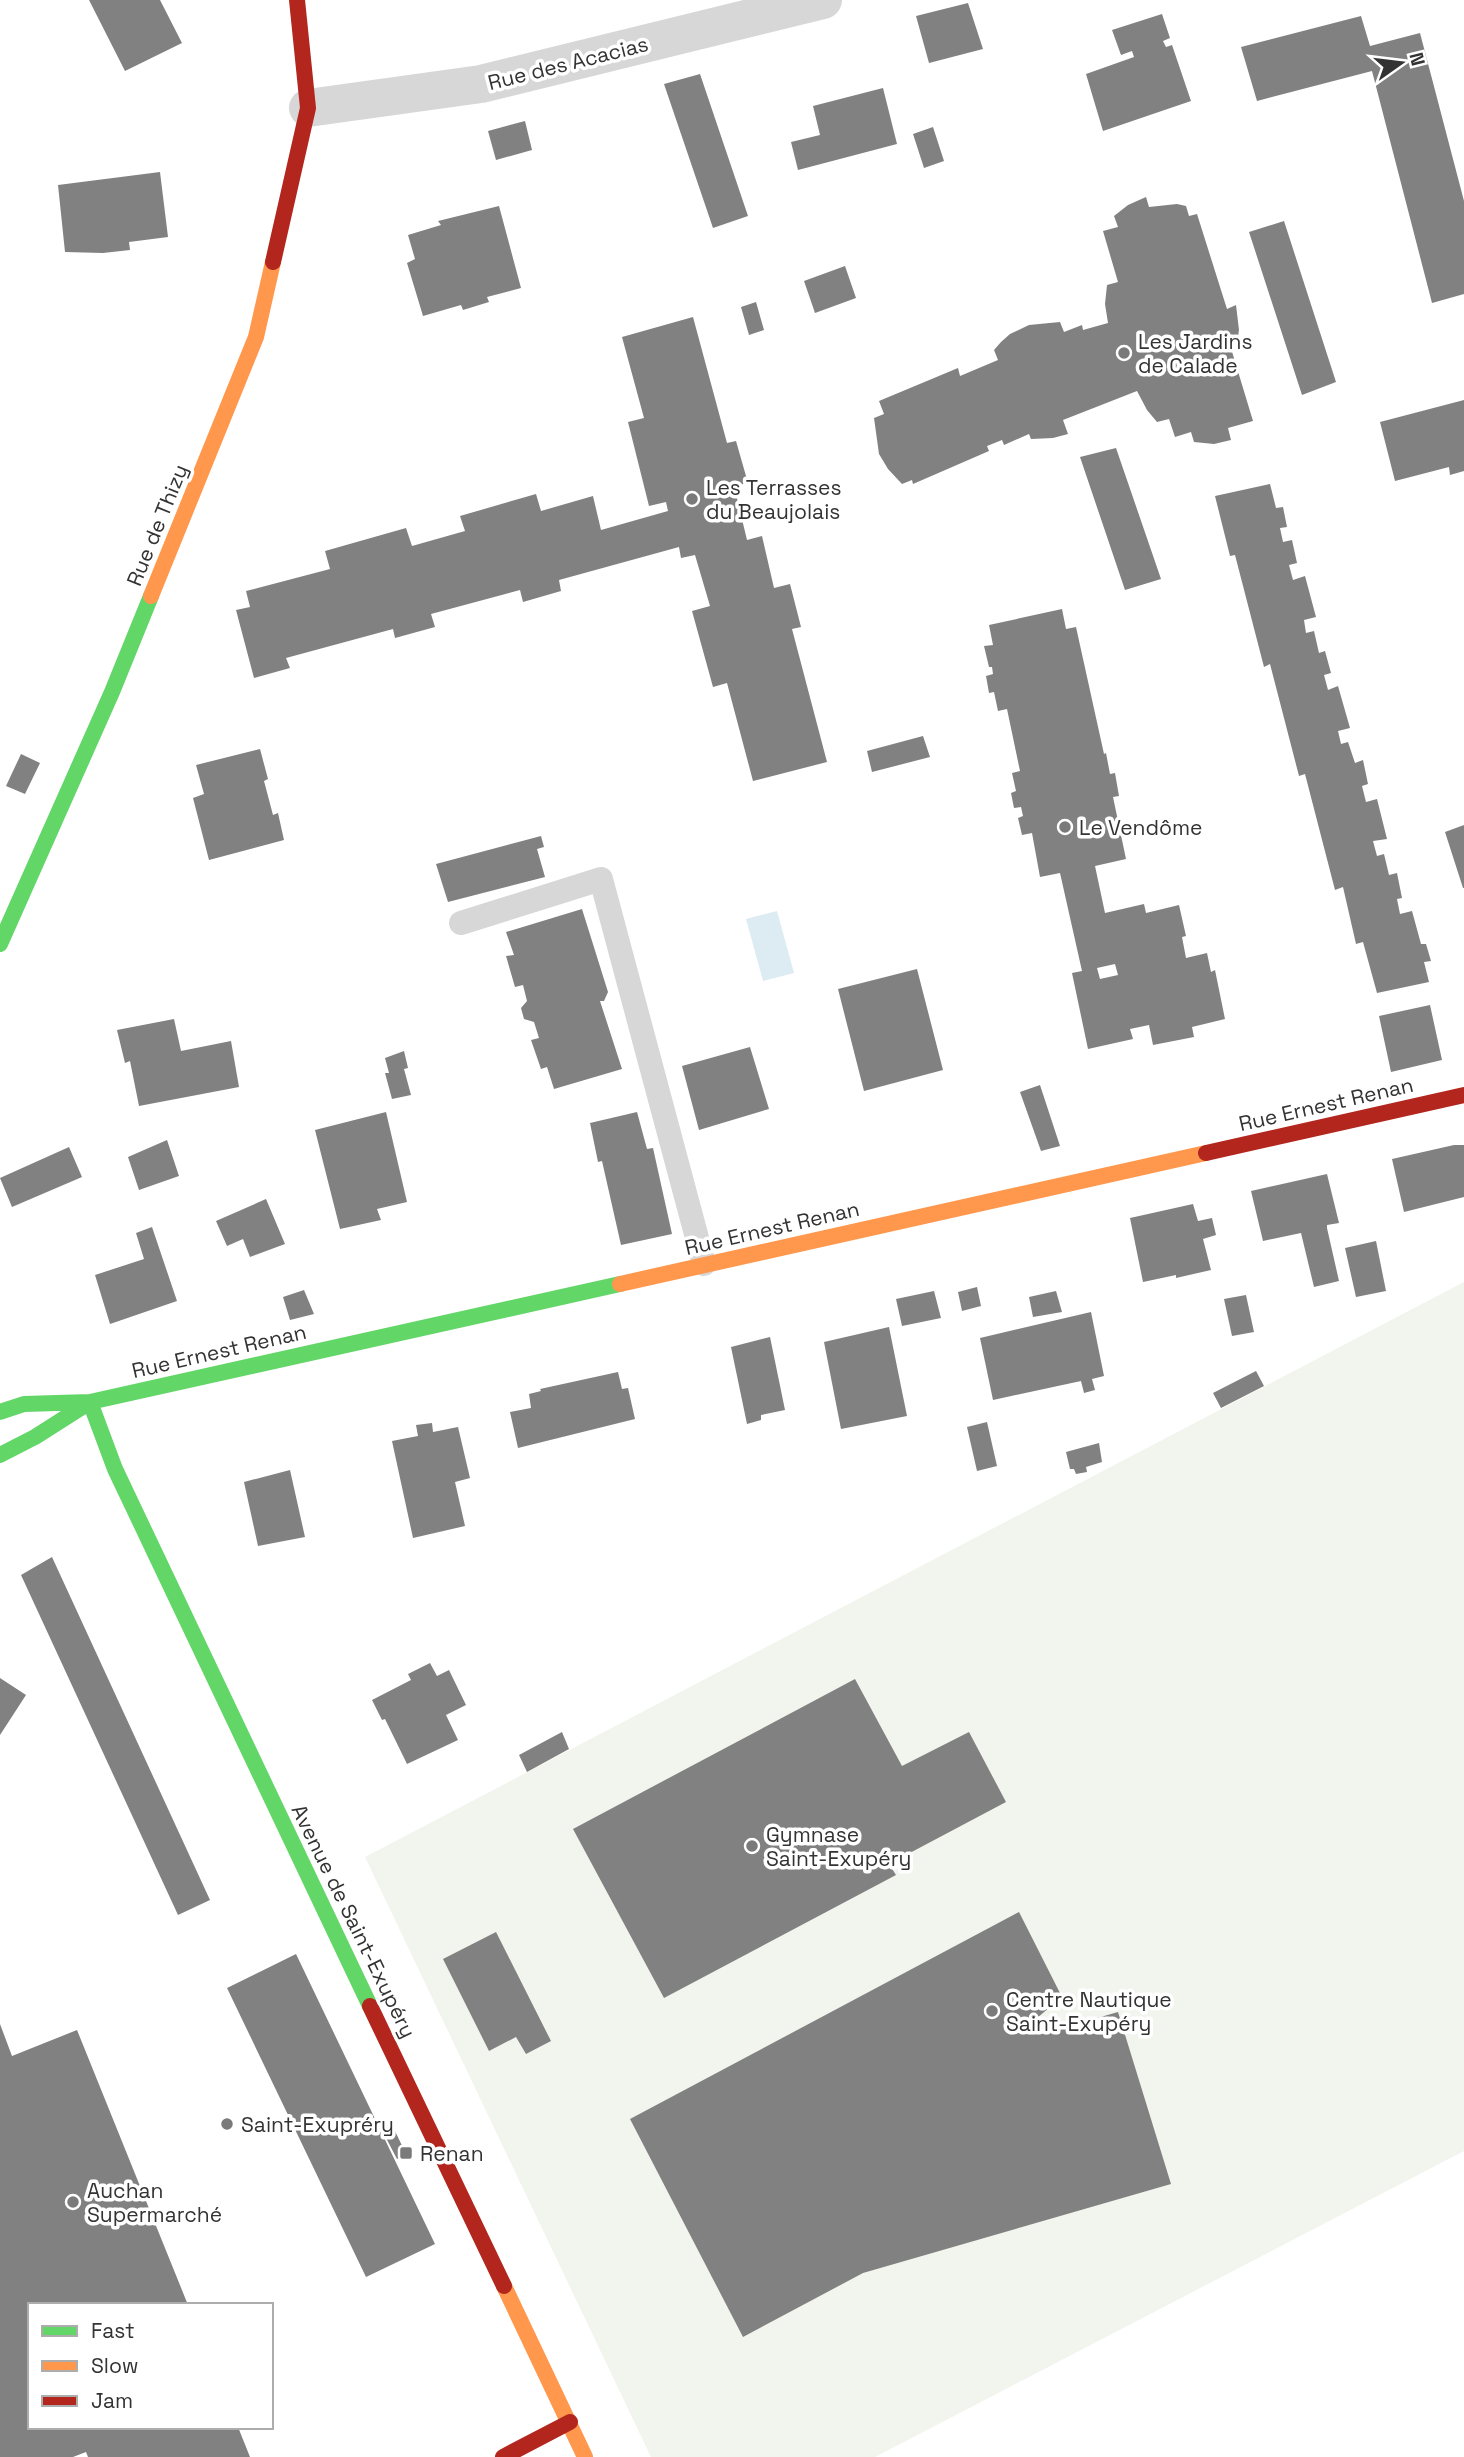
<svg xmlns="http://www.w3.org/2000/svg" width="1464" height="2457" font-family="'Space Grotesk',sans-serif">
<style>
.green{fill:#f1f5ed}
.water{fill:#ddebf3}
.building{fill:#818181;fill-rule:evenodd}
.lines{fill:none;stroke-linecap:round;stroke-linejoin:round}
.lane{stroke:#d7d7d7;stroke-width:24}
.street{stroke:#d7d7d7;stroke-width:38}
.fast{stroke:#63d668;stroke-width:16}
.slow{stroke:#ff974d;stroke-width:16}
.jam{stroke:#b3261e;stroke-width:16}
.poi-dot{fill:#7a7a7a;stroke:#fff;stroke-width:2.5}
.labels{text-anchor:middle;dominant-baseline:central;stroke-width:7;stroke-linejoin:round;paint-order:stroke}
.street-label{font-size:21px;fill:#333;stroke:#fff}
.poi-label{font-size:21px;fill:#333;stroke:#fff;text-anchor:start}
</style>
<rect width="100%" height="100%" fill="#fff"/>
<path class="green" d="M 1464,1282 L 1464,2151 L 875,2457 L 651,2457 L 365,1857 Z"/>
<path class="water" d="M 777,911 L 794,973 L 763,981 L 746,919 Z"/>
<path class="building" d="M 89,0 L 160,0 L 182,43 L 125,71 Z
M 968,3 L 983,49 L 929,63 L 916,16 Z
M 1162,14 L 1170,38 L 1163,41 L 1166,47 L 1172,45 L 1191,101 L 1103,131 L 1086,74 L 1134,57 L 1132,51 L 1121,55 L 1112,30 Z
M 1361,16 L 1370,46 L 1420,33 L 1464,201 L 1464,294 L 1432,303 L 1372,71 L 1257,101 L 1241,47 Z
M 700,74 L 748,216 L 713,228 L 664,84 Z
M 883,88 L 897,144 L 798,170 L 791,142 L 820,135 L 813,106 Z
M 525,121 L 532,150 L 496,160 L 488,131 Z
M 933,127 L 944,161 L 924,168 L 913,134 Z
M 160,172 L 168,237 L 129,242 L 130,250 L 103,253 L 65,252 L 58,185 Z
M 1146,197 L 1149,207 L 1177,204 L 1186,206 L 1189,216 L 1197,214 L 1227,309 L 1236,305 L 1239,330 L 1237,343 L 1230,345 L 1253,421 L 1228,428 L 1231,440 L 1214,444 L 1194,442 L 1191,432 L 1175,437 L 1169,419 L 1157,422 L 1147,410 L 1137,391 L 1063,420 L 1068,434 L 1053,438 L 1031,439 L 1029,434 L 1004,445 L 1002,440 L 987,446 L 989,451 L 913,484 L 912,480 L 902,484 L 888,469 L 879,454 L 874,418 L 884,414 L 879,401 L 958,368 L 960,376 L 998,360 L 994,350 L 1001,342 L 1010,334 L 1029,325 L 1060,322 L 1064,332 L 1082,325 L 1083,330 L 1108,323 L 1105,304 L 1107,285 L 1118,282 L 1103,231 L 1118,227 L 1114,216 L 1128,205 Z
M 499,206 L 521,288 L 487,297 L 489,302 L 463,310 L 461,305 L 423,316 L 407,263 L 415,259 L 408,235 L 441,225 L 438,221 Z
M 1284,221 L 1336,382 L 1302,395 L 1249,232 Z
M 845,266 L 856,298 L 815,313 L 804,281 Z
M 756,302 L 764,330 L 749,335 L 741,307 Z
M 693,317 L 727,443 L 736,441 L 748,483 L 734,486 L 747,540 L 762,536 L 774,588 L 790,584 L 801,627 L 792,629 L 827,762 L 753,781 L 727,683 L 713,687 L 692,611 L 710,606 L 695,555 L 681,558 L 679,547 L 559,580 L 561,591 L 523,602 L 520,590 L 431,614 L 435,627 L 395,638 L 393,629 L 286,658 L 290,668 L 254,678 L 236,610 L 250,607 L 246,591 L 330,569 L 325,551 L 406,528 L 412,546 L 465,531 L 460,516 L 536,494 L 541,511 L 593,496 L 601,530 L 668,511 L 666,502 L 649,506 L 628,422 L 644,418 L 622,337 Z
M 1464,400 L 1464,471 L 1450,475 L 1449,467 L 1395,481 L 1380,422 Z
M 1116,448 L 1161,579 L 1125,590 L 1080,457 Z
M 1270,484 L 1276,508 L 1283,507 L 1287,527 L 1280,528 L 1283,542 L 1292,540 L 1297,563 L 1289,565 L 1293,580 L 1305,576 L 1316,617 L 1304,620 L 1306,633 L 1314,631 L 1319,653 L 1325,651 L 1331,673 L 1324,675 L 1328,690 L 1338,686 L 1350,728 L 1338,731 L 1341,744 L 1348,742 L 1355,763 L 1363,760 L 1368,784 L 1362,786 L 1366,802 L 1377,799 L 1387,839 L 1373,841 L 1377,856 L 1384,854 L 1389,875 L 1397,873 L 1402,898 L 1397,899 L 1400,914 L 1412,911 L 1421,944 L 1426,944 L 1431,961 L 1424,962 L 1429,982 L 1377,993 L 1363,942 L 1356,944 L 1343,887 L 1335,890 L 1305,774 L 1299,776 L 1270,664 L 1264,667 L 1235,555 L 1230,556 L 1215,496 Z
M 1062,609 L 1066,629 L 1076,627 L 1104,754 L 1106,753 L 1110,774 L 1115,773 L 1119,796 L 1113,797 L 1126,859 L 1095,866 L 1105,913 L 1144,904 L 1146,913 L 1179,905 L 1186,936 L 1182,937 L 1186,958 L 1207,953 L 1211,972 L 1215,970 L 1225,1019 L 1192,1027 L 1194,1037 L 1153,1045 L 1149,1025 L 1130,1029 L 1133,1039 L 1088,1049 L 1072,973 L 1082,971 L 1060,873 L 1040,877 L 1032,833 L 1022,835 L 1018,818 L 1023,816 L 1021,807 L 1014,808 L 1011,793 L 1016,791 L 1012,773 L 1020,771 L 1007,709 L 998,711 L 994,692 L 989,693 L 986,676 L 993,674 L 992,667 L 989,667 L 984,646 L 993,645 L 989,625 ZM 1115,964 L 1118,975 L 1100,979 L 1097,968 Z
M 923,736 L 930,757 L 872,772 L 867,751 Z
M 260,749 L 268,779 L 264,781 L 273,815 L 278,813 L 284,840 L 209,860 L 193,798 L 204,794 L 196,765 Z
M 21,754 L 40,763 L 25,794 L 6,786 Z
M 1464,825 L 1464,888 L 1463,888 L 1445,832 Z
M 541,836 L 544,847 L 537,849 L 545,877 L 448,902 L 436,864 Z
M 582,909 L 608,992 L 604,1001 L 600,1001 L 622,1069 L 554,1089 L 547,1067 L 541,1069 L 531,1040 L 539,1038 L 534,1022 L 524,1019 L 521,1008 L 527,1001 L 523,985 L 515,987 L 506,956 L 514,955 L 506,932 Z
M 917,969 L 943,1070 L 864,1091 L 838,989 Z
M 1430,1005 L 1442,1060 L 1391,1072 L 1379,1016 Z
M 174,1019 L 181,1051 L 231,1041 L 239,1087 L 139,1106 L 130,1061 L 125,1063 L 117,1030 Z
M 750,1047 L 769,1109 L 699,1130 L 682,1066 Z
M 404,1051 L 408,1068 L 404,1069 L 411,1095 L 392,1099 L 385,1073 L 389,1073 L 385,1058 Z
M 1040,1085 L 1060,1146 L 1041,1151 L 1020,1092 Z
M 386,1112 L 407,1202 L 377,1209 L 381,1220 L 340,1229 L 315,1130 Z
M 637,1112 L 647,1149 L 653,1148 L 672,1234 L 621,1245 L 602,1161 L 598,1162 L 590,1123 Z
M 167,1140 L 179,1176 L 139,1190 L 128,1157 Z
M 1454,1145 L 1464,1145 L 1464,1197 L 1404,1212 L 1392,1159 Z
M 69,1147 L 82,1177 L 12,1207 L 0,1178 Z
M 1327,1174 L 1339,1223 L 1327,1225 L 1327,1228 L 1339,1281 L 1314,1287 L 1301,1233 L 1263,1241 L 1251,1191 Z
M 266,1199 L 285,1244 L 250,1257 L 243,1239 L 227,1246 L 216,1221 Z
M 1193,1204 L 1198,1221 L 1212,1218 L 1216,1235 L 1203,1239 L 1211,1270 L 1176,1278 L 1176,1275 L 1143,1282 L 1130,1218 Z
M 152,1227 L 177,1301 L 110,1324 L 95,1275 L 144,1259 L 136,1233 Z
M 1376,1241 L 1386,1291 L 1356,1297 L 1345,1248 Z
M 977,1287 L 981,1306 L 962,1311 L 958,1292 Z
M 304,1290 L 314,1314 L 290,1320 L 283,1297 Z
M 934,1291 L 941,1318 L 902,1326 L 896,1299 Z
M 1056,1291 L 1062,1312 L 1033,1317 L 1029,1297 Z
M 1246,1295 L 1254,1332 L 1232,1336 L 1224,1299 Z
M 1091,1312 L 1104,1376 L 1092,1379 L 1095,1390 L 1084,1393 L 1081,1381 L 993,1400 L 980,1338 Z
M 889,1327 L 907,1416 L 841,1429 L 824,1342 Z
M 770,1337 L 785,1410 L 761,1415 L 761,1420 L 747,1424 L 731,1347 Z
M 1256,1371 L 1264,1386 L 1221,1408 L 1213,1393 Z
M 618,1372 L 622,1389 L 628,1388 L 635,1419 L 518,1448 L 510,1412 L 531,1408 L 529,1394 L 541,1391 L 540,1389 Z
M 987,1422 L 997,1466 L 977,1471 L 967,1427 Z
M 432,1423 L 433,1432 L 458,1427 L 470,1478 L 455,1482 L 465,1526 L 413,1538 L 392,1441 L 418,1436 L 416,1425 Z
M 1099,1443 L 1102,1462 L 1086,1467 L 1087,1472 L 1076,1474 L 1074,1469 L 1070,1469 L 1066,1452 Z
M 290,1470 L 305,1537 L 258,1546 L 244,1482 Z
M 52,1557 L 210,1900 L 178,1915 L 21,1575 Z
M 430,1663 L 437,1676 L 449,1670 L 466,1705 L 446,1715 L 458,1740 L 407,1764 L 385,1719 L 382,1720 L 372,1700 L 411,1680 L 408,1674 Z
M 0,1678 L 26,1695 L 0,1735 Z
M 855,1679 L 902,1766 L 969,1732 L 1006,1802 L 889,1864 L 896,1875 L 664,1998 L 573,1829 Z
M 562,1732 L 569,1749 L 527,1772 L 519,1755 Z
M 1019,1912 L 1062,1997 L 1037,2018 L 1041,2034 L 1118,2012 L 1171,2184 L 863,2273 L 743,2337 L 630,2119 Z
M 496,1932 L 551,2041 L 526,2054 L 516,2037 L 489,2051 L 443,1959 Z
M 296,1954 L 435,2244 L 366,2277 L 227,1988 Z
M 0,2024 L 12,2056 L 77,2030 L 188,2305 L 30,2305 L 30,2427 L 238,2427 L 250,2457 L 88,2457 L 86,2452 L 73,2457 L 0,2457 Z
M 395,2131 L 406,2154 L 397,2159 L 385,2136 Z"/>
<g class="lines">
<path class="lane" d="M 461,923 L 601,879 L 704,1264"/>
<path class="street" d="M 308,108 L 481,84 L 823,0"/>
<path class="fast" d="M 0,944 L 112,692 L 151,596
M 90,1402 L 115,1469 L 370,2006
M 0,1412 L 24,1404 L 90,1402 L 620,1284
M 0,1455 L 35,1437 L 90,1402"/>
<path class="slow" d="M 151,596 L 256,337 L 273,262
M 620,1284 L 1206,1153
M 504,2286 L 585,2457"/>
<path class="jam" d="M 273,262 L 308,108 L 297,0
M 1206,1153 L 1464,1095
M 370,2006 L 504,2286
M 503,2457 L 570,2422"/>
</g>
<g class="poi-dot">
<circle cx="1124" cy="353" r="7"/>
<circle cx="692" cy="499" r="7"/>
<circle cx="1065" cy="827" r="7"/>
<circle cx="752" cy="1846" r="7"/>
<circle cx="992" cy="2011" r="7"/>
<circle cx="227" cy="2124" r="7"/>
<rect x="399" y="2146" width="14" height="14" rx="3.5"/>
<circle cx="73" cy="2202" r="7"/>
</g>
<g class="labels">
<g class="street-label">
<text transform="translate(568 63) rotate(-14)">Rue des Acacias</text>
<text transform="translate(157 525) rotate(-68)">Rue de Thizy</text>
<text transform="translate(1326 1104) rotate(-13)">Rue Ernest Renan</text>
<text transform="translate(772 1228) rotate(-13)">Rue Ernest Renan</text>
<text transform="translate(219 1351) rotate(-13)">Rue Ernest Renan</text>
<text transform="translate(354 1921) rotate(64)">Avenue de Saint-Exupéry</text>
</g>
<g class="poi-label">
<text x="1138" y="341">Les Jardins<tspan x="1138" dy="24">de Calade</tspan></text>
<text x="706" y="487">Les Terrasses<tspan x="706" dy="24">du Beaujolais</tspan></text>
<text x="1079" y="827">Le Vendôme</text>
<text x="766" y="1834">Gymnase<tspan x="766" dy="24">Saint-Exupéry</tspan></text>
<text x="1006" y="1999">Centre Nautique<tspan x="1006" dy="24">Saint-Exupéry</tspan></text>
<text x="241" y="2124">Saint-Exupréry</text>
<text x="420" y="2153">Renan</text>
<text x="87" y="2190">Auchan<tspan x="87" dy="24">Supermarché</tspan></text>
</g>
</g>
<rect x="28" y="2303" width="245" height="126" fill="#ffffff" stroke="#adadad" stroke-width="2"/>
<rect x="42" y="2326" width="35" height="10" fill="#63d668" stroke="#adadad" stroke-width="2"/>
<text x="91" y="2338" font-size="21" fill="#333333">Fast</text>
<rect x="42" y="2361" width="35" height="10" fill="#ff974d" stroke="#adadad" stroke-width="2"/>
<text x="91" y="2373" font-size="21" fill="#333333">Slow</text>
<rect x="42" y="2396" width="35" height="10" fill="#b3261e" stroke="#adadad" stroke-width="2"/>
<text x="91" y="2408" font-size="21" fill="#333333">Jam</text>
<g transform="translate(1401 63) rotate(76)" stroke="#ffffff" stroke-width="5" paint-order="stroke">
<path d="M0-5L12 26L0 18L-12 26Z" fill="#333333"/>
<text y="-10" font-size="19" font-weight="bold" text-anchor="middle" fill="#333333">N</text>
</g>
</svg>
